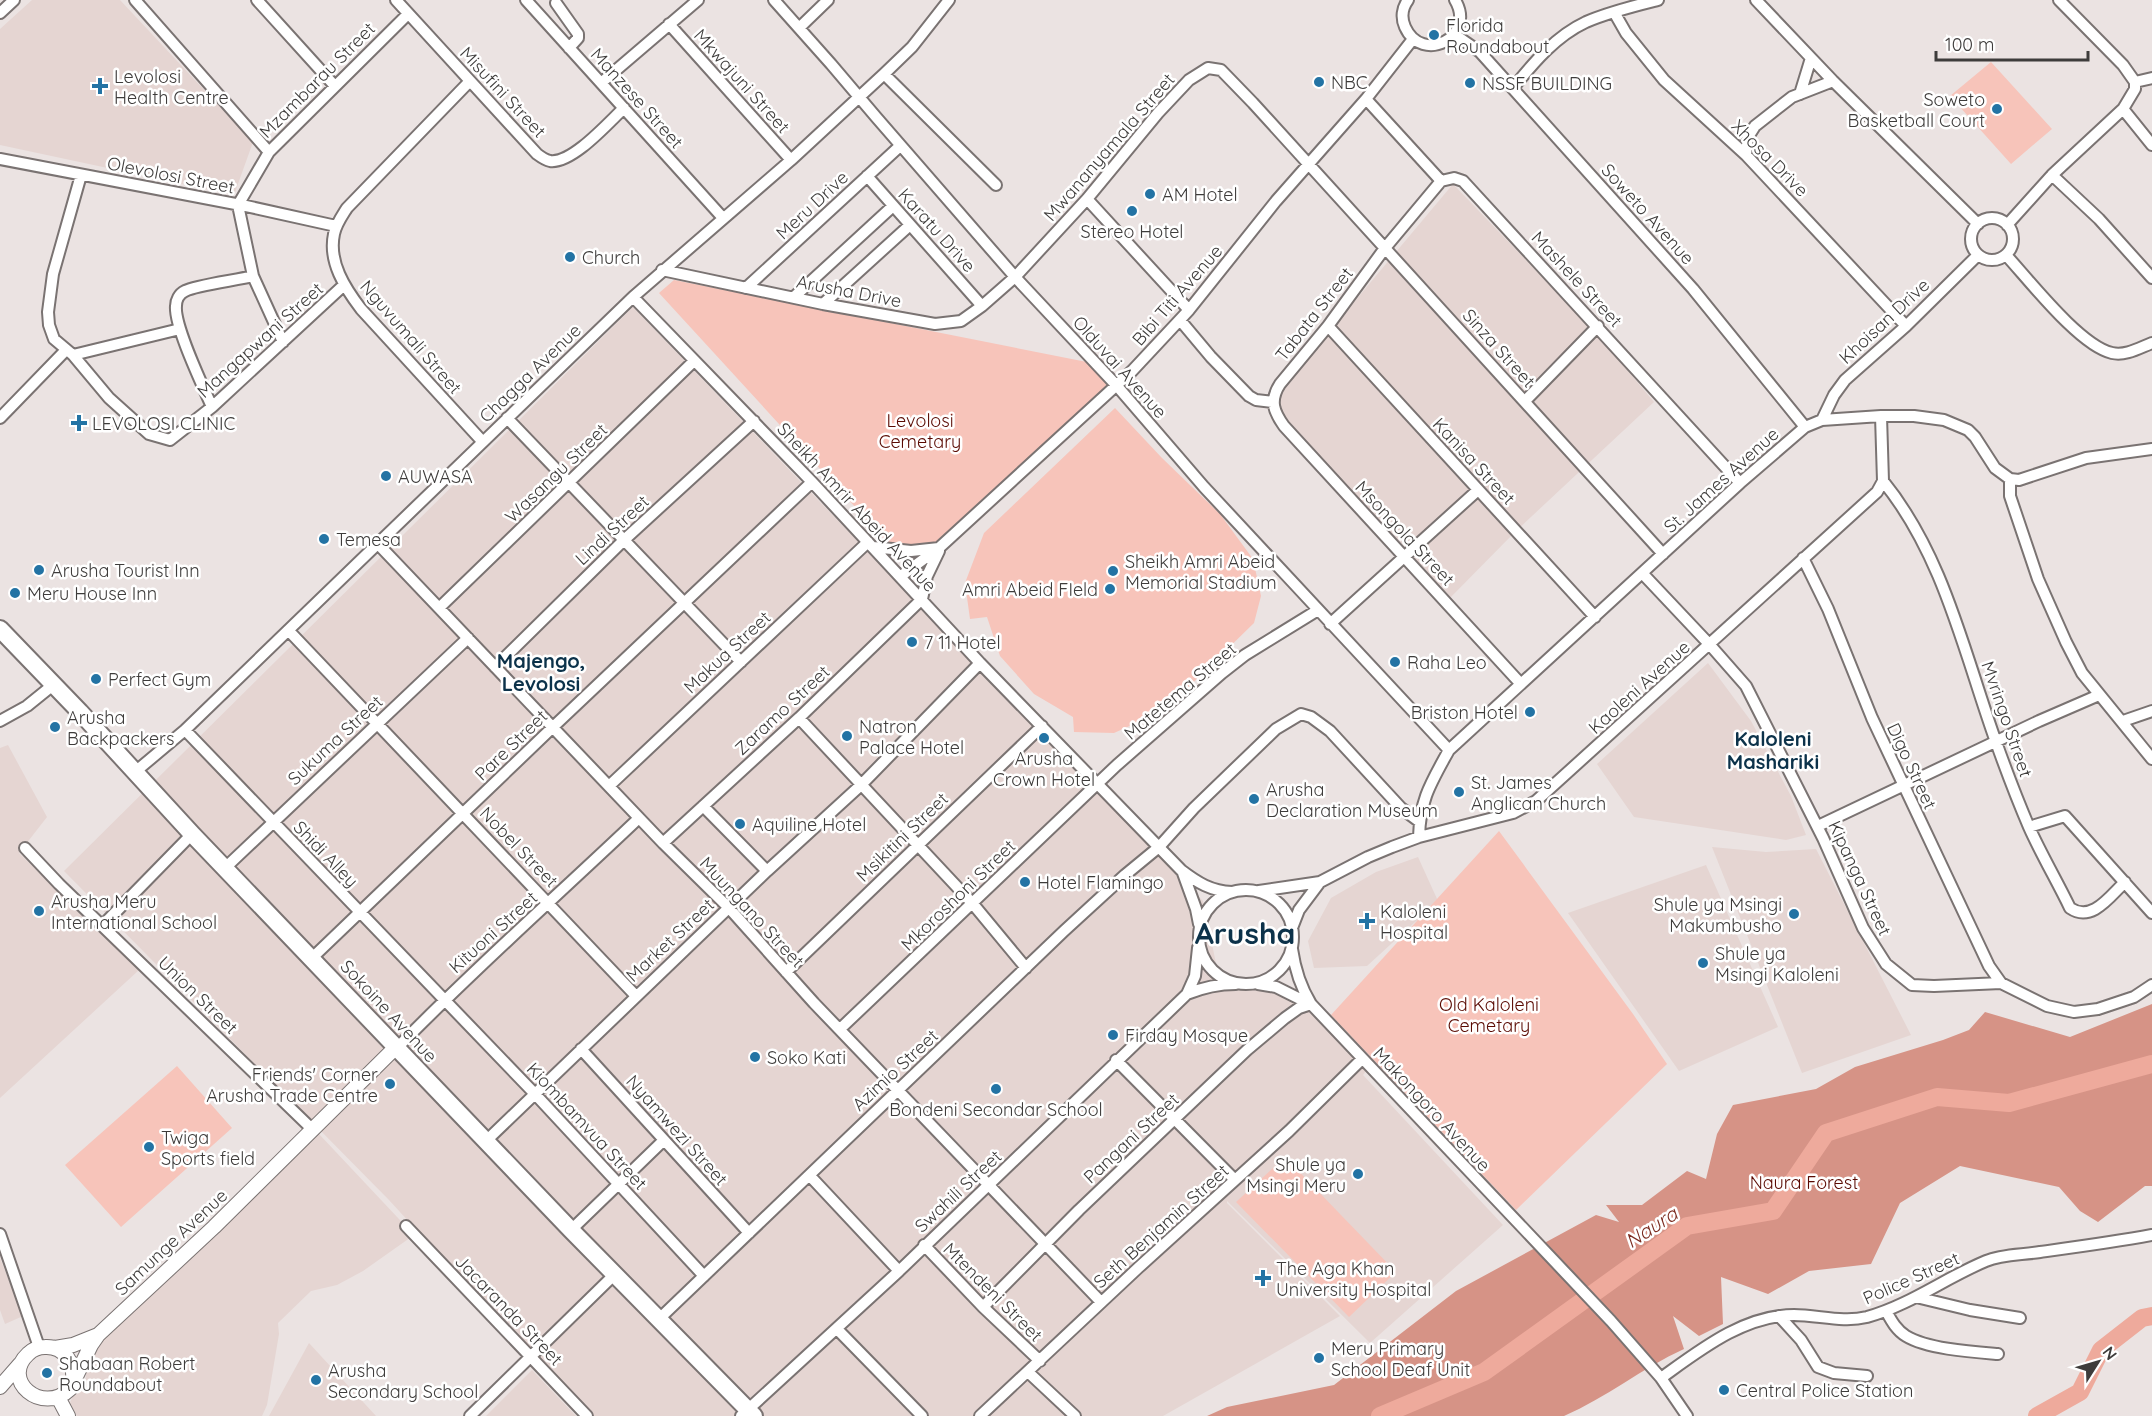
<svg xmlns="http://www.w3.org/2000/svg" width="2152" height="1416" font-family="Quicksand,sans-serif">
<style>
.built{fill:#e5d5d2}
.green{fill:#f7c4ba}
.forest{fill:#d69386}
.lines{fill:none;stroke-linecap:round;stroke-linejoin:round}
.river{stroke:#eeaa9c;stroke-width:18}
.minor-casing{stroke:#7a7372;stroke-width:14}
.tertiary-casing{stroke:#7a7372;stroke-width:16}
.primary-casing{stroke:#7a7372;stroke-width:20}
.minor{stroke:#fff;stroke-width:10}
.tertiary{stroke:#fff;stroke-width:14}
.primary{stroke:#fff;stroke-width:16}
.poi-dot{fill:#2373a4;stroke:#fff;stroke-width:2}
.labels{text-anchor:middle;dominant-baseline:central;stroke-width:5;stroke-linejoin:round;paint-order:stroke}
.poi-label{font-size:18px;fill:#3e3c3b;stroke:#fff;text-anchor:start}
.street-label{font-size:18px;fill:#3e3c3b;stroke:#fff}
.park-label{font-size:18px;fill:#5a0a02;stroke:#fff}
.neighbourhood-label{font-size:20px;font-weight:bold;fill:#0c324a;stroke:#fff}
.water-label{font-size:20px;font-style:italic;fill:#7c2c20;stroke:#fff}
.town-label{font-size:30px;font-weight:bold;fill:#0c324a;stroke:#fff}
</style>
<rect width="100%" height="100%" fill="#ebe3e2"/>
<path class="built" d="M 32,0 L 120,0 L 253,142 L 234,195 L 0,145 L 0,29 Z
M 1453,184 L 1596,333 L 1654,402 L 1516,531 L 1446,602 L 1266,407 Z
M 633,307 L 1203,901 L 1218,973 L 1310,1007 L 1366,1071 L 1363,1075 L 1503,1225 L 1370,1343 L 1227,1201 L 1227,1203 L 1340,1316 L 1163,1416 L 587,1416 L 389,1200 L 64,871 Z
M 1708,663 L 1751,721 L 1791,796 L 1806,835 L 1786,840 L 1634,817 L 1597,764 Z
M 8,745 L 47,817 L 19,853 L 139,970 L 0,1098 L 0,748 Z
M 1712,847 L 1766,852 L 1816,849 L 1911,1035 L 1802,1073 Z
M 1418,857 L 1438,901 L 1367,966 L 1314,968 L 1308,941 L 1331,898 L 1376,872 Z
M 1706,865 L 1778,1027 L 1679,1071 L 1568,913 Z
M 319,1134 L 414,1235 L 363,1271 L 337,1285 L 311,1291 L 278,1323 L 279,1334 L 267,1405 L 262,1416 L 77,1416 L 70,1403 L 74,1393 L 86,1378 L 86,1359 L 101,1339 Z
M 0,1258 L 23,1316 L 5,1324 L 0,1310 Z
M 309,1343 L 376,1416 L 269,1416 Z
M 532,1370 L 576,1416 L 486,1416 Z"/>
<path class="green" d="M 1991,62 L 2052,129 L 2011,164 L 1950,96 Z
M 674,280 L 1102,365 L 1115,379 L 942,547 L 889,544 L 659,293 Z
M 1115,408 L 1162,458 L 1220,514 L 1253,559 L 1261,596 L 1254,623 L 1165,710 L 1114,733 L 1074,732 L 1073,717 L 1034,694 L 1000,656 L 987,617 L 970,619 L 965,583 L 984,533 Z
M 1499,831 L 1633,1014 L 1667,1064 L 1516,1210 L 1331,1015 Z
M 177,1066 L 232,1128 L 121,1227 L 65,1165 Z
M 1285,1157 L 1396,1272 L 1349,1317 L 1236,1202 Z"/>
<path class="forest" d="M 2152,1004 L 2152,1186 L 2145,1186 L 2098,1222 L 2080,1211 L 2059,1187 L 1960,1166 L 1900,1203 L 1871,1264 L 1809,1271 L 1768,1294 L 1721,1277 L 1723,1324 L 1699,1336 L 1673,1316 L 1684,1349 C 1642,1368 1606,1398 1564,1416 L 1207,1416 L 1227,1407 L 1334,1385 L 1456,1291 L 1596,1215 L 1619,1222 L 1606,1205 L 1642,1205 L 1687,1171 L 1706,1179 L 1717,1134 L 1733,1105 L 1816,1089 L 1855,1067 L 1943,1040 L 1969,1030 L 1985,1012 L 2070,1037 Z"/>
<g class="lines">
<path class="river" d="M 1380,1416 L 1484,1372 L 1687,1226 L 1773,1211 L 1826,1133 L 1937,1097 L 2009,1103 L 2152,1064
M 2037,1416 L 2080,1392 L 2101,1350 L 2142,1318 L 2152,1316"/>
<g class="minor-casing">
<path id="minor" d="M 135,0 L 269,152
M 257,0 L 334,85
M 396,0 L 537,154 C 541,157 545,160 550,161 C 572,164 608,123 624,108
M 526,0 L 723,218
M 774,0 L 831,64 L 876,117 L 1015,277 L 1117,386 L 1204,487 L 1449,750
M 1408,0 C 1402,8 1401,18 1405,27 C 1422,65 1477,37 1455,0
M 1756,0 L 1833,81 L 1978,224
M 556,3 L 578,34 L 578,38 L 569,48
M 1614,12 L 1626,33 L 1664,80 L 1746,155 L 1906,326
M 0,13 L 14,0
M 669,24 L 791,160
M 799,28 L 828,0
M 1454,34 L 1480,52 L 1693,289 L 1805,427
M 884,74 L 996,185
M 470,81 L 347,208 C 342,216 336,224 334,234 C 328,262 345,288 361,309 L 482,441
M 2135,82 L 2152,78
M 601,83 L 698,0
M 1513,88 C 1534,62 1556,36 1586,22 C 1609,12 1634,6 1658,0
M 1800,94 L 1811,58
M 1366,99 L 1441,181
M 2123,109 L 2152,145
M 1746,155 L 1748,137 L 1755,126 L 1792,97 L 1833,81
M 0,159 L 246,206 L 336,226
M 81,175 L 53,274 L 48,312 L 49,325 L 54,339 L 73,355 L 109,398 L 149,434 L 170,440 L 212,407 L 344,285
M 2052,175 L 2099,219 L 2152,278
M 867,176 L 982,306
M 1087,199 L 1189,310
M1971 239a21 21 0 1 1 42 0a21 21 0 1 1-42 0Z
M 2007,225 L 2052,175 L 2123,109 L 2135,89 L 2135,82 L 2123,65 L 2059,0
M 2006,255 C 2029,280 2080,346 2112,353 C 2126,356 2139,348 2152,343
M 662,270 L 823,304 L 935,324 L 961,321 L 982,306 L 1015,277 L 1087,199 L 1158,113 L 1189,80 L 1208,68 L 1221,70 L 1253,103 L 1663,554
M 746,288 L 900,146
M 633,297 L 812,482 L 980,663 L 1181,870 C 1198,883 1211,891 1232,892
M 794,297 L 893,206
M 823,304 L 910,225
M 1180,320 L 1211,357 L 1249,396 L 1256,400 L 1273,402
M 1328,326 L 1595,617
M 283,342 L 253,276 L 238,205 L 269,152 L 408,14
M 73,355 L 180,329
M 1525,401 L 1598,326
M 212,407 C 203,386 174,326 176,306 C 176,300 179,294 185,291 C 196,285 238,280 253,276
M 0,418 L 66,350
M 507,418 L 741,662
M 1822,420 L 1834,395 L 1845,380 L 1906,326 L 1978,255
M 2010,479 L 2010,496 L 2038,579 L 2066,642 L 2082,673 L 2152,759
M 1883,481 C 1944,556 1964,653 1996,742 C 2006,770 2017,799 2029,827 C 2041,854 2057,881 2070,908 C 2092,923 2110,896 2125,882
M 378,544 L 663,843 L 729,908 L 814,1003 L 1101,1302
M 873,547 L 911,551 L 939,548
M 1803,558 L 1828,609 L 1872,718 L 1989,966 L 2001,983
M 1643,574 L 1710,645 L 1746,686 L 1823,838 L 1863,928 L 1886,964 L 1912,985 L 1934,986 L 2001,983 L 2047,1006 L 2074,1012 L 2098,1009 L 2134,997 L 2152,985
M 901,576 L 940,547 L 1132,371 L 1189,310 L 1276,201 L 1366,99 L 1413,39
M 439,608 L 694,361
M 1330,624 L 1478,490
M 289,631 L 636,996
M 495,667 L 624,540 L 754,421
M 1520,683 L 1284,426 C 1274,412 1269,401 1280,384 L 1328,326 L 1385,248 L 1441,181 L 1454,178 L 1463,181 L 1740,483
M 799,718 L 973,904 L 1026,968
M 0,721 L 27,706 L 53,685
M 2123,721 L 2152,711
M 185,730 L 535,1094 L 704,1276
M 135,772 L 185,730 L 633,297 L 791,160 L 884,74 L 912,47 L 949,0
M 609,786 L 868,542
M 703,806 L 767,871
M 1818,826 L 2039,721 L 2099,695
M 2029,827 L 2065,816 L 2152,913
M 1419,837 C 1420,799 1431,783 1449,750 L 1740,483 L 1805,427 L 1822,420 L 1881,416 L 1914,416 L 1944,420 L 1968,430 L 1975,437 L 1995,468 L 2010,479 L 2019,480 L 2086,458 L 2152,449
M 663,843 L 799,718 L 922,599 L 927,576 L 939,551
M 25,848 L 59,884 L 313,1130
M 225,868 L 468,638
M 1183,873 L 1196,909 L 1199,924
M1199 937a47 47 0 1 1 94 0a47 47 0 1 1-94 0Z
M 1259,891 L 1320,882 L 1368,857 L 1392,847 L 1419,837 L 1513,813 L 1536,801 L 1877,492 L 1883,481 L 1881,416
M 103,925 L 192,834
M 1292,928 L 1299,910 L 1320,882
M 1292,949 C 1295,970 1300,986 1311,1004 L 1611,1321 L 1661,1378 L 1687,1416
M 312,958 L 553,727 L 812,482
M 786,972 L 1042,726
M 1258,984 L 1276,987 L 1310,1004
M 1187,994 L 1195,976 L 1198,948
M 840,1029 L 1117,765 L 1222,673 L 1245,655 L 1318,610
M 397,1048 C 475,968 558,895 639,818
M 581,1049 L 749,1233
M 1116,1060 L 1235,1180
M 486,1141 L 767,871 L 861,785 L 980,663
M 810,1176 L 899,1271
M 406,1226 L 587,1416
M 571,1230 L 664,1140
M 0,1234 L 39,1347
M 924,1245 L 983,1307 L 1040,1361
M 1916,1297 L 1970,1310 L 2020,1318
M 983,1307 L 1079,1210 L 1247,1050 L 1285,1018 L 1299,1008 L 1311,1004
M 1886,1311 C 1891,1320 1896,1330 1906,1336 C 1927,1349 1973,1352 1998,1354
M 1779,1316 L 1801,1340 L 1818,1367 L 1834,1373 L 1867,1376
M 658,1320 L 1064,931 L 1125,875 L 1159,847 L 1194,808 L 1276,729 L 1301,714 L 1311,717 L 1330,731 L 1401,808 L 1420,822
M 837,1329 L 922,1416
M 1028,1372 L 1075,1416
M 1661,1378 C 1700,1350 1744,1315 1794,1315 C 1818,1315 1843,1323 1867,1317 C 1910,1305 1945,1278 1986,1261 C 2002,1254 2022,1255 2040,1252 C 2077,1247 2115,1242 2152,1235
M 470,1416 L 614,1275
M 741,1416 L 899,1271 L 1187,994 C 1204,987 1218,984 1236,984
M 980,1416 L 1138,1268 L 1289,1131 L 1362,1059"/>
</g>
<g class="tertiary-casing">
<path id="tertiary" d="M 55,1348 L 73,1345 L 98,1335
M 73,1382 C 75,1364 65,1346 45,1347 C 38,1347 32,1350 28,1354 C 0,1380 42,1416 70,1389 L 91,1345 L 98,1335 L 214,1227 L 396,1047
M 0,1387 L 20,1364
M 59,1399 L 68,1416"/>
</g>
<g class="primary-casing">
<path id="primary" d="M 0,629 L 80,712 L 192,834 L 571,1230 L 754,1416"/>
</g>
<use href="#minor" class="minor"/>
<use href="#tertiary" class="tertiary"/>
<use href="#primary" class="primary"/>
</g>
<g class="poi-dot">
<circle cx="1434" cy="35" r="6"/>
<circle cx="1319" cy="82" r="6"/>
<circle cx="1470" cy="83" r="6"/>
<path d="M97 77h6v6h6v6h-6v6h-6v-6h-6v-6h6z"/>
<circle cx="1997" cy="109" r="6"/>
<circle cx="1150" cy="194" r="6"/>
<circle cx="1132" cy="211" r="6"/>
<circle cx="570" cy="257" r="6"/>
<path d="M76 414h6v6h6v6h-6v6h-6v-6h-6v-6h6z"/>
<circle cx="386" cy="476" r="6"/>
<circle cx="324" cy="539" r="6"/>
<circle cx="39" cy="570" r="6"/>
<circle cx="1113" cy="571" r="6"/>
<circle cx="1110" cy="589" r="6"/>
<circle cx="15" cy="593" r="6"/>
<circle cx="912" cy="642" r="6"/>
<circle cx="1395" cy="662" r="6"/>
<circle cx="96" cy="679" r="6"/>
<circle cx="1530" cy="712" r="6"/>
<circle cx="55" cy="727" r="6"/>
<circle cx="847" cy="736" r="6"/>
<circle cx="1044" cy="738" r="6"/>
<circle cx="1459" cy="792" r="6"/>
<circle cx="1254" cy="799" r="6"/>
<circle cx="740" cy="824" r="6"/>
<circle cx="1025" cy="882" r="6"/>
<circle cx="39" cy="911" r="6"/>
<circle cx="1794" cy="914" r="6"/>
<path d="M1364 912h6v6h6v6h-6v6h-6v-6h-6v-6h6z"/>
<circle cx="1703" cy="963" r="6"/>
<circle cx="1113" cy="1035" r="6"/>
<circle cx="755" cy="1057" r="6"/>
<circle cx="390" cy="1084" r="6"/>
<circle cx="996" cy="1089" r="6"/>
<circle cx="149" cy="1147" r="6"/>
<circle cx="1358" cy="1174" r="6"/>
<path d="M1260 1269h6v6h6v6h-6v6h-6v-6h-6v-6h6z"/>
<circle cx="1319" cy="1358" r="6"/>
<circle cx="47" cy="1373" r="6"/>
<circle cx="316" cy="1380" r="6"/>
<circle cx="1724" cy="1390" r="6"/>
</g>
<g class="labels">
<g class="poi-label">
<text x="1446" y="25">Florida<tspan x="1446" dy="21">Roundabout</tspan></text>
<text x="114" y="76">Levolosi<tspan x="114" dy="21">Health Centre</tspan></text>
<text x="1331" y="82">NBC</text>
<text x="1482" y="83">NSSF BUILDING</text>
<text x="1985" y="99" text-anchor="end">Soweto<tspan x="1985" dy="21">Basketball Court</tspan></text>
<text x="1162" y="194">AM Hotel</text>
<text x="1132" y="231" text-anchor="middle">Stereo Hotel</text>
<text x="582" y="257">Church</text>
<text x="92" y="423">LEVOLOSI CLINIC</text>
<text x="398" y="476">AUWASA</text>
<text x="336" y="539">Temesa</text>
<text x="1125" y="561">Sheikh Amri Abeid<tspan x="1125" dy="21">Memorial Stadium</tspan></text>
<text x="51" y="570">Arusha Tourist Inn</text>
<text x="1098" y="589" text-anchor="end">Amri Abeid FIeld</text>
<text x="27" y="593">Meru House Inn</text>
<text x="924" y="642">7 11 Hotel</text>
<text x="1407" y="662">Raha Leo</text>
<text x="108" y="679">Perfect Gym</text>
<text x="1518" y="712" text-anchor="end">Briston Hotel</text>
<text x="67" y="717">Arusha<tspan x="67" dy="21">Backpackers</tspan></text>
<text x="859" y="726">Natron<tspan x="859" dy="21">Palace Hotel</tspan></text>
<text x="1044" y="758" text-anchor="middle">Arusha<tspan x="1044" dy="21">Crown Hotel</tspan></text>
<text x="1471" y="782">St. James<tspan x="1471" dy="21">Anglican Church</tspan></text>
<text x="1266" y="789">Arusha<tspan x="1266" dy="21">Declaration Museum</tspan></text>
<text x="752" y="824">Aquiline Hotel</text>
<text x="1037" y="882">Hotel Flamingo</text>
<text x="51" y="901">Arusha Meru<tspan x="51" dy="21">International School</tspan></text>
<text x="1782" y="904" text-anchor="end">Shule ya Msingi<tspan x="1782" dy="21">Makumbusho</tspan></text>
<text x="1380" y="911">Kaloleni<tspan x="1380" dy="21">Hospital</tspan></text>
<text x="1715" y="953">Shule ya<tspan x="1715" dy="21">Msingi Kaloleni</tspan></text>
<text x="1125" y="1035">Firday Mosque</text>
<text x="767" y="1057">Soko Kati</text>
<text x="378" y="1074" text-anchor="end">Friends' Corner<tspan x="378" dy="21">Arusha Trade Centre</tspan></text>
<text x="996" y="1109" text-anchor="middle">Bondeni Secondar School</text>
<text x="161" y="1137">Twiga<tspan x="161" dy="21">Sports field</tspan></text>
<text x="1346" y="1164" text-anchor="end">Shule ya<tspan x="1346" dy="21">Msingi Meru</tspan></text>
<text x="1276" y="1268">The Aga Khan<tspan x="1276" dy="21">University Hospital</tspan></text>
<text x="1331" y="1348">Meru Primary<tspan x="1331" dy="21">School Deaf Unit</tspan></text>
<text x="59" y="1363">Shabaan Robert<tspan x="59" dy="21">Roundabout</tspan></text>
<text x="328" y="1370">Arusha<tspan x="328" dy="21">Secondary School</tspan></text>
<text x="1736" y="1390">Central Police Station</text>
</g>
<g class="street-label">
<text transform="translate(317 80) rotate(-45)">Mzambarau Street</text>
<text transform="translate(742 81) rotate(48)">Mkwajuni Street</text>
<text transform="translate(503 92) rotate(47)">Misufini Street</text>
<text transform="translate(637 98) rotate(48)">Manzese Street</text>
<text transform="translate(1109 147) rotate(-49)">Mwananyamala Street</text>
<text transform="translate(1770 158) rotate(45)">Xhosa Drive</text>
<text transform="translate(171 175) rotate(11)">Olevolosi Street</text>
<text transform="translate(812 205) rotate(-43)">Meru Drive</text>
<text transform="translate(1648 214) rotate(48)">Soweto Avenue</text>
<text transform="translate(937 230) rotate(48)">Karatu Drive</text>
<text transform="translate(1577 279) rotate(47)">Mashele Street</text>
<text transform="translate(849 291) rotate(11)">Arusha Drive</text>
<text transform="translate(1177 295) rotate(-49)">Bibi Titi Avenue</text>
<text transform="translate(1314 314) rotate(-52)">Tabata Street</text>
<text transform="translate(1884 321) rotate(-43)">Khoisan Drive</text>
<text transform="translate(411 337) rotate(49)">Nguvumali Street</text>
<text transform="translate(260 340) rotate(-42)">Mangapwani Street</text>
<text transform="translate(1499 348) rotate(48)">Sinza Street</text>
<text transform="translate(1120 367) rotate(48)">Olduvai Avenue</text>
<text transform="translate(530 373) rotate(-44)">Chagga Avenue</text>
<text transform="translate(1474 461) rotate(47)">Kanisa Street</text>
<text transform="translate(556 473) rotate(-44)">Wasangu Street</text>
<text transform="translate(1721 480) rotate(-42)">St. James Avenue</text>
<text transform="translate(857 507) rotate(47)">Sheikh Amrir Abeid Avenue</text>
<text transform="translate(612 530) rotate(-43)">Lindi Street</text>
<text transform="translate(1405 533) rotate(47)">Msongola Street</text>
<text transform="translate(727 652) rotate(-43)">Makua Street</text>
<text transform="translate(1639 687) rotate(-42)">Kaoleni Avenue</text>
<text transform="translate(1180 691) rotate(-40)">Matetema Street</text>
<text transform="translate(782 710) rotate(-43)">Zaramo Street</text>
<text transform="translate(2007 719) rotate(71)">Mvringo Street</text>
<text transform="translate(335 740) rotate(-43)">Sukuma Street</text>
<text transform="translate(511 745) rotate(-44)">Pare Street</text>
<text transform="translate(1912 766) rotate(65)">Digo Street</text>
<text transform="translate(902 837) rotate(-44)">Msikitini Street</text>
<text transform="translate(519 847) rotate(46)">Nobel Street</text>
<text transform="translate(326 854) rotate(46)">Shidi Alley</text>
<text transform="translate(1860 878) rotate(65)">Kipanga Street</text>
<text transform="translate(958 895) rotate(-44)">Mkoroshoni Street</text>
<text transform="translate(752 912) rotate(47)">Muungano Street</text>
<text transform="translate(493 932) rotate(-42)">Kituoni Street</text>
<text transform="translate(670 940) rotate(-43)">Market Street</text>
<text transform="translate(198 995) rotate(44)">Union Street</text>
<text transform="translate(389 1011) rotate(47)">Sokoine Avenue</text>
<text transform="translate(895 1070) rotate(-43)">Azimio Street</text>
<text transform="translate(1432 1109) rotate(47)">Makongoro Avenue</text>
<text transform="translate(587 1126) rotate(47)">Kiombamvua Street</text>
<text transform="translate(677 1130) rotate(48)">Nyamwezi Street</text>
<text transform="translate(1131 1138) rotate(-43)">Pangani Street</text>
<text transform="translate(958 1191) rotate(-43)">Swahili Street</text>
<text transform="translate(1161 1226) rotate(-42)">Seth Benjamin Street</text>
<text transform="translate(171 1242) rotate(-43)">Samunge Avenue</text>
<text transform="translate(1911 1278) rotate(-24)">Police Street</text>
<text transform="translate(993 1292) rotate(45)">Mtendeni Street</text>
<text transform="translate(509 1310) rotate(46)">Jacaranda Street</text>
</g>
<g class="park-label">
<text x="920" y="420">Levolosi<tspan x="920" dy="21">Cemetary</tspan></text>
<text x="1489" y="1004">Old Kaloleni<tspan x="1489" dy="21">Cemetary</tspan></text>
<text x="1804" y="1182">Naura Forest</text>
</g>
<g class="neighbourhood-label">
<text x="541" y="660">Majengo,<tspan x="541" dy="23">Levolosi</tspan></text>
<text x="1773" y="738">Kaloleni<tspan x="1773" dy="23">Mashariki</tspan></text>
</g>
<g class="water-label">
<text transform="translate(1651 1227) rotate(-33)">Naura</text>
</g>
<g class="town-label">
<text x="1245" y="933">Arusha</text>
</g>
</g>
<g transform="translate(2098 1362) rotate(53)" stroke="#ffffff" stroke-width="4.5" paint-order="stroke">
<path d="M0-4.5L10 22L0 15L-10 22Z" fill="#3e3c3b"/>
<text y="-9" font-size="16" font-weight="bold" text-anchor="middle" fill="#3e3c3b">N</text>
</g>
<path d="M1936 51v9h152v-9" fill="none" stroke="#3e3c3b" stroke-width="3"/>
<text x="1945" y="51" font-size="18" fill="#3e3c3b" stroke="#ffffff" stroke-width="4.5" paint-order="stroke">100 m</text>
</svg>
